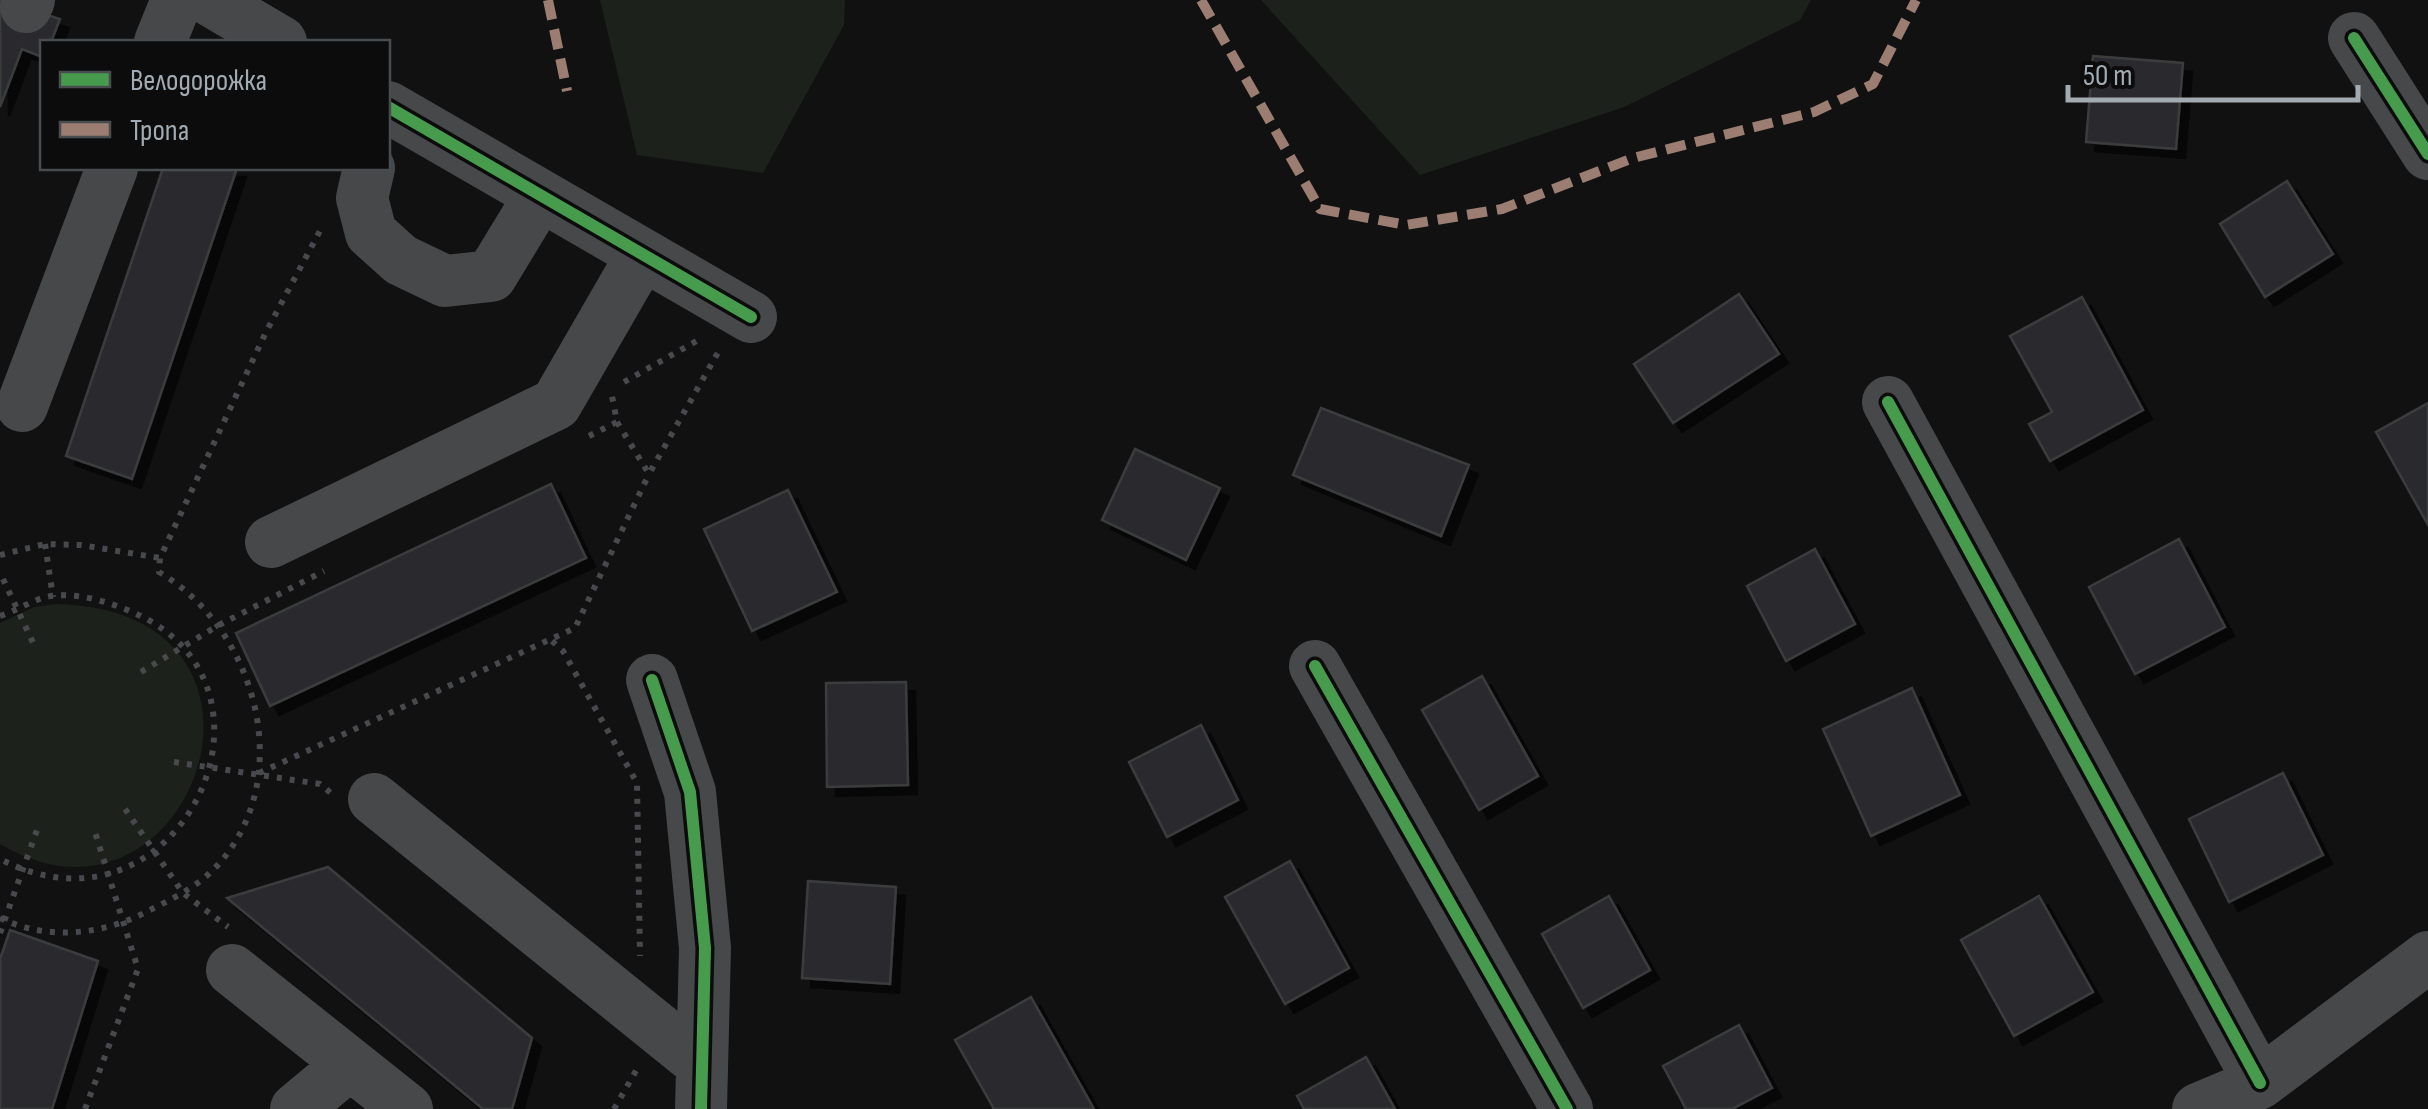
<svg xmlns="http://www.w3.org/2000/svg" width="2428" height="1109" font-family="'Sofia Sans Condensed',sans-serif">
<style>
.green{fill:#1c211c}
.building{fill:#2c2c2d;stroke:#3a3c3e;stroke-width:2.5;filter:url(#shadow)}
.lines{fill:none;stroke-linecap:round;stroke-linejoin:round}
.path{stroke:#47494c;stroke-width:6;stroke-dasharray:5 8;stroke-linecap:butt}
.minor{stroke:#46484a;stroke-width:52}
.quiet{stroke:#9b7d72;stroke-width:10;stroke-dasharray:20 10;stroke-linecap:butt}
.cycleway-casing{stroke:#0c0c0d;stroke-width:19}
.cycleway{stroke:#469c4c;stroke-width:12}
</style>
<defs>
<filter id="shadow"><feDropShadow dx="9" dy="9" stdDeviation="0" flood-color="#0009"/></filter>
</defs>
<rect width="100%" height="100%" fill="#111112"/>
<path class="green" d="M 600,0 L 845,0 L 844,25 L 763,173 L 637,155 Z
M 1261,0 L 1811,0 L 1800,20 L 1624,107 L 1420,175 Z
M 57,604 C 316,611 190,958 0,844 L 0,623 L 34,607 Z"/>
<path class="building" d="M 0,0 L 60,19 L 51,42 L 42,42 L 42,57 L 22,49 L 0,107 Z
M 2093,56 L 2183,63 L 2176,149 L 2086,142 Z
M 163,168 L 237,168 L 132,479 L 66,456 Z
M 2287,181 L 2333,254 L 2265,297 L 2220,224 Z
M 1739,294 L 1779,354 L 1673,423 L 1634,364 Z
M 2082,297 L 2143,410 L 2050,461 L 2029,424 L 2052,412 L 2010,336 Z
M 2428,403 L 2428,525 L 2376,432 Z
M 1321,408 L 1469,465 L 1441,536 L 1293,475 Z
M 1135,449 L 1220,488 L 1186,560 L 1102,520 Z
M 551,484 L 586,558 L 270,706 L 236,633 Z
M 788,490 L 837,592 L 752,631 L 704,529 Z
M 2179,539 L 2225,627 L 2135,674 L 2089,587 Z
M 1815,549 L 1855,624 L 1786,661 L 1747,586 Z
M 1482,676 L 1538,776 L 1479,810 L 1422,710 Z
M 906,682 L 908,785 L 827,787 L 826,683 Z
M 1912,688 L 1960,795 L 1871,836 L 1823,729 Z
M 1201,725 L 1238,800 L 1167,837 L 1129,762 Z
M 2283,773 L 2323,855 L 2229,902 L 2189,819 Z
M 1290,861 L 1349,968 L 1285,1004 L 1225,897 Z
M 328,867 L 532,1038 L 512,1109 L 483,1109 L 227,898 Z
M 808,881 L 896,887 L 890,984 L 802,978 Z
M 1609,896 L 1650,970 L 1583,1008 L 1542,934 Z
M 2039,896 L 2093,992 L 2014,1036 L 1961,940 Z
M 10,930 L 98,961 L 52,1109 L 0,1109 L 0,959 Z
M 1031,997 L 1094,1109 L 994,1109 L 955,1040 Z
M 1739,1025 L 1772,1088 L 1732,1109 L 1686,1109 L 1663,1066 Z
M 1366,1057 L 1395,1109 L 1304,1109 L 1297,1096 Z"/>
<g class="lines">
<path class="path" d="M 624,382 L 700,339
M 617,422 L 649,474 L 720,349
M 589,436 L 617,422 L 612,396
M 45,544 L 53,597
M 0,555 L 45,544 L 81,545 L 160,558
M 3,579 L 36,649
M 0,616 C 15,611 28,603 42,598 C 70,590 107,601 132,612 C 305,685 178,952 0,859
M 552,641 L 563,651 L 637,783 L 640,956
M 141,672 L 219,625 L 324,571
M 174,762 L 320,784 L 332,794
M 259,773 L 575,628 L 649,474
M 125,809 L 183,893 L 228,927
M 0,918 C 47,941 103,935 148,911 C 170,900 195,888 213,870 C 299,783 258,630 159,572 L 160,558 L 266,332 L 322,227
M 0,933 L 37,830
M 85,1109 L 138,969 L 94,829
M 614,1109 L 637,1069"/>
<path class="minor" d="M 210,0 L 281,42
M 26,7 L 29,0
M 2354,38 L 2428,154
M 160,42 L 177,0
M 388,107 L 751,317
M 369,168 L 362,198 L 371,233 L 401,260 L 445,281 L 491,276 L 539,197
M 1888,402 L 2260,1083
M 22,406 L 112,168
M 271,542 L 556,404 L 642,255
M 1315,666 L 1567,1109
M 652,680 L 690,792 L 705,948 L 701,1109
M 374,799 L 702,1064
M 232,970 L 407,1109
M 296,1109 L 350,1064
M 2198,1109 L 2260,1083 L 2428,957"/>
<path class="quiet" d="M 548,0 L 567,91
M 1201,0 L 1320,209 L 1406,225 L 1502,209 L 1633,158 L 1814,112 L 1873,84 L 1916,0"/>
<g class="cycleway-casing">
<path id="cycleway" d="M 2354,38 L 2428,154
M 388,107 L 751,317
M 1888,402 L 2260,1083
M 1315,666 L 1567,1109
M 652,680 L 690,792 L 705,948 L 701,1109"/>
</g>
<use href="#cycleway" class="cycleway"/>
</g>
<rect x="40" y="40" width="350" height="130" fill="#0c0c0d" stroke="#484c4f" stroke-width="2.5"/>
<rect x="60" y="72" width="50" height="15" fill="#469c4c" stroke="#484c4f" stroke-width="2.5"/>
<text x="130" y="90" font-size="30" fill="#a2abb2">Велодорожка</text>
<rect x="60" y="122" width="50" height="15" fill="#9b7d72" stroke="#484c4f" stroke-width="2.5"/>
<text x="130" y="140" font-size="30" fill="#a2abb2">Тропа</text>
<path d="M2068 85v15h290v-15" fill="none" stroke="#a2abb2" stroke-width="5"/>
<text x="2083" y="85" font-size="30" fill="#a2abb2" stroke="#0c0c0d" stroke-width="8" paint-order="stroke">50 m</text>
</svg>
